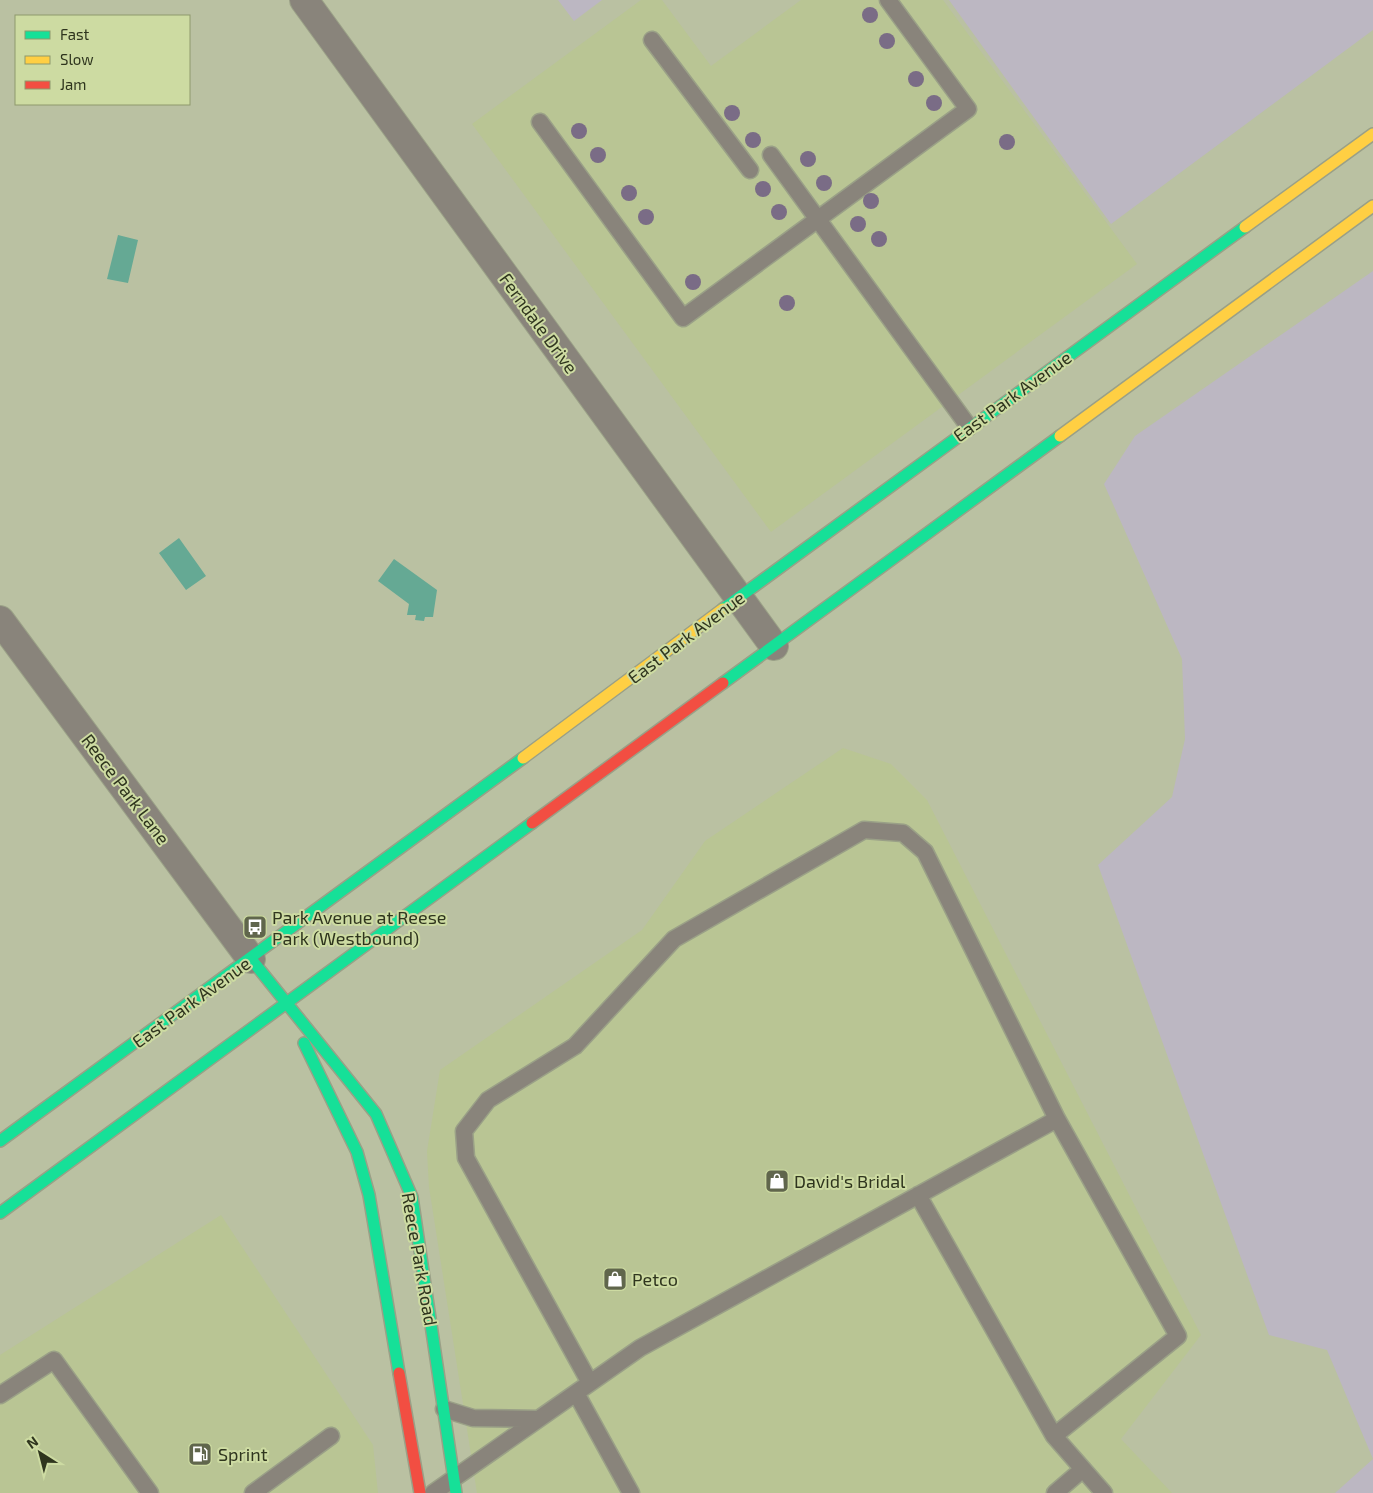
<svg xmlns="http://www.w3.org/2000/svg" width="1373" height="1493" font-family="'Exo 2',sans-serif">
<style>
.built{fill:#b9c594}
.green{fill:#bcb7c2}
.water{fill:#65a994}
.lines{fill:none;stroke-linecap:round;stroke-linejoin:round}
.lane-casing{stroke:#9aa087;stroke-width:19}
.street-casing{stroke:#9aa087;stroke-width:30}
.fast-casing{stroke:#9aa087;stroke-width:14}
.slow-casing{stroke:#9aa087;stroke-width:14}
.jam-casing{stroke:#9aa087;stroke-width:14}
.lane{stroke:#89847b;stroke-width:16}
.street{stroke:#89847b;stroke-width:28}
.fast{stroke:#16e098;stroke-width:11}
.slow{stroke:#ffcf43;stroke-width:11}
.jam{stroke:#f24e42;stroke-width:11}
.tree{fill:#7a6c86}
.labels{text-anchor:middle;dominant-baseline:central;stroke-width:4;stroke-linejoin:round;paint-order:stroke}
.street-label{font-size:18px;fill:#2f351e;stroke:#cddba2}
.poi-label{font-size:18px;fill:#2f351e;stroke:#cddba2;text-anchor:start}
</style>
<rect width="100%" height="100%" fill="#bac1a2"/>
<path class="built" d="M 641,0 L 662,0 L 711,66 L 801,0 L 943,0 L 1137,264 L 771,532 L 472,124 Z
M 843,748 L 891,764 L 927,800 L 1201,1335 L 1121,1439 L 1172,1493 L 477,1493 L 429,1187 L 427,1151 L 440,1070 L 642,930 L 705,841 Z
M 221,1215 L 373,1445 L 378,1493 L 0,1493 L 0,1355 Z"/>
<path class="green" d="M 558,0 L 602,0 L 574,21 Z
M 949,0 L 1373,0 L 1373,30 L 1111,224 Z
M 1373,271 L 1373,1459 L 1327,1350 L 1269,1335 L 1098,865 L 1172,797 L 1185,739 L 1182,659 L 1104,484 L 1135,436 Z
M 1373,1459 L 1373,1493 L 1335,1493 Z"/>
<path class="water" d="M 118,235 L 138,240 L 128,283 L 107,279 Z
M 179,538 L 206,576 L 186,590 L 159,553 Z
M 394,559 L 437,590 L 433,617 L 425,617 L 424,621 L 415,620 L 416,615 L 407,615 L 409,604 L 378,581 Z"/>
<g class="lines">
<g class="lane-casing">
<path id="lane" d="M 652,40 L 750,170
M 540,122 L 683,318 L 968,109 L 888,0
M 771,155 L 969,427
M 918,1195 L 1054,1436 L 1104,1493
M 590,1383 L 466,1158 L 464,1131 L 488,1100 L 575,1046 L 674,939 L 864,830 L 903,833 L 925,852 L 1057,1119 L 1178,1336 L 1054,1436
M 576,1393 L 631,1493
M 0,1395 L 54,1360 L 150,1493
M 444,1409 L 473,1418 L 538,1419
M 253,1493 L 331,1436
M 433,1493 L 640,1348 L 1057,1119
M 1055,1493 L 1083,1469"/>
</g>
<g class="street-casing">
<path id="street" d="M 304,0 L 774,646
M 0,620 L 251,959"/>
</g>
<g class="fast-casing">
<path id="fast" d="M 723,609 L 1245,227
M 723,683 L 1060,436
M 251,959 L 376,1114 L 412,1197 L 456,1493
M 304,1043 L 357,1152 L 369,1195 L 399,1373
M 0,1141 L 523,758
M 0,1213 L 532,823"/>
</g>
<g class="slow-casing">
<path id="slow" d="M 1245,227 L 1373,134
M 1060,436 L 1373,206
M 523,758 L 723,609"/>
</g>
<g class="jam-casing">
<path id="jam" d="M 532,823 L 723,683
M 399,1373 L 420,1493"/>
</g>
<use href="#lane" class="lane"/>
<use href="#street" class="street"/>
<use href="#fast" class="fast"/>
<use href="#slow" class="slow"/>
<use href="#jam" class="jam"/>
</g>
<g class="tree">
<circle cx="870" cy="15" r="8"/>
<circle cx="887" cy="41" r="8"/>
<circle cx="916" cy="79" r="8"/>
<circle cx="934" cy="103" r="8"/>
<circle cx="732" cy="113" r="8"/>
<circle cx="579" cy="131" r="8"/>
<circle cx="753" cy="140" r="8"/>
<circle cx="1007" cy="142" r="8"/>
<circle cx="598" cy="155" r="8"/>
<circle cx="808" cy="159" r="8"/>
<circle cx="824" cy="183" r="8"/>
<circle cx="763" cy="189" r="8"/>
<circle cx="629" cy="193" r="8"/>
<circle cx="871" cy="201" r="8"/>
<circle cx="779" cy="212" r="8"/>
<circle cx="646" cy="217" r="8"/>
<circle cx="858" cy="224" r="8"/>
<circle cx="879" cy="239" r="8"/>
<circle cx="693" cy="282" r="8"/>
<circle cx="787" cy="303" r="8"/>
</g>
<defs>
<g id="bus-square" transform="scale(1.25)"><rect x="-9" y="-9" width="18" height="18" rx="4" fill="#60664c" stroke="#cddba2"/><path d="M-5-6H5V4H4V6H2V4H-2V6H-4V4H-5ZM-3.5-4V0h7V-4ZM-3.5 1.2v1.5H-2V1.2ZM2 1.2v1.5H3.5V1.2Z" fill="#fff"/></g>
<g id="shop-square" transform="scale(1.25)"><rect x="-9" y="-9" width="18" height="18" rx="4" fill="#60664c" stroke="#cddba2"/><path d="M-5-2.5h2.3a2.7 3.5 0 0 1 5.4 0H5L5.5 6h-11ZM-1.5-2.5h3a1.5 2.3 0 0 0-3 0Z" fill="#fff"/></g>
<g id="fuel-square" transform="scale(1.25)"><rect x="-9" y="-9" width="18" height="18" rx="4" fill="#60664c" stroke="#cddba2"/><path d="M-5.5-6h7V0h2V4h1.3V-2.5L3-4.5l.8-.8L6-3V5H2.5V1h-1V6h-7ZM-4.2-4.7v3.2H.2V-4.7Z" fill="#fff"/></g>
</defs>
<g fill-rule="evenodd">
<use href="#bus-square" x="255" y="927"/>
<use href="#shop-square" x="777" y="1181"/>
<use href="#shop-square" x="615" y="1279"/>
<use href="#fuel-square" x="200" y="1454"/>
</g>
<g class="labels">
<g class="street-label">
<text transform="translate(539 323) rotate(54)">Ferndale Drive</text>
<text transform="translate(1012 396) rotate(-36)">East Park Avenue</text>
<text transform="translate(686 637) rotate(-37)">East Park Avenue</text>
<text transform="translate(126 789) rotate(53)">Reece Park Lane</text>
<text transform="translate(191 1002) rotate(-36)">East Park Avenue</text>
<text transform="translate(420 1259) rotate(80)">Reece Park Road</text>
</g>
<g class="poi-label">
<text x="272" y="917">Park Avenue at Reese<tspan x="272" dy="21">Park (Westbound)</tspan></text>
<text x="794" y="1181">David's Bridal</text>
<text x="632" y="1279">Petco</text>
<text x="218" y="1454">Sprint</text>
</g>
</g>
<rect x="15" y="15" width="175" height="90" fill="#cddba2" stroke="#8e996d"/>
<rect x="25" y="31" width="25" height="8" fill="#16e098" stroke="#8e996d"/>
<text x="60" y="40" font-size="15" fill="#2f351e">Fast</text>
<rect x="25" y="56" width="25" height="8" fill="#ffcf43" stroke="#8e996d"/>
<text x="60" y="65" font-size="15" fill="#2f351e">Slow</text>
<rect x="25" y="81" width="25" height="8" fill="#f24e42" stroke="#8e996d"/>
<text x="60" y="90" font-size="15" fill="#2f351e">Jam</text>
<g transform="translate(40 1453) rotate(324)" stroke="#cddba2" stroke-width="4" paint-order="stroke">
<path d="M0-4L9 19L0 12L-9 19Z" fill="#2f351e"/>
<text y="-8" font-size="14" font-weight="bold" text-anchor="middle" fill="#2f351e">N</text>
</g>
</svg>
